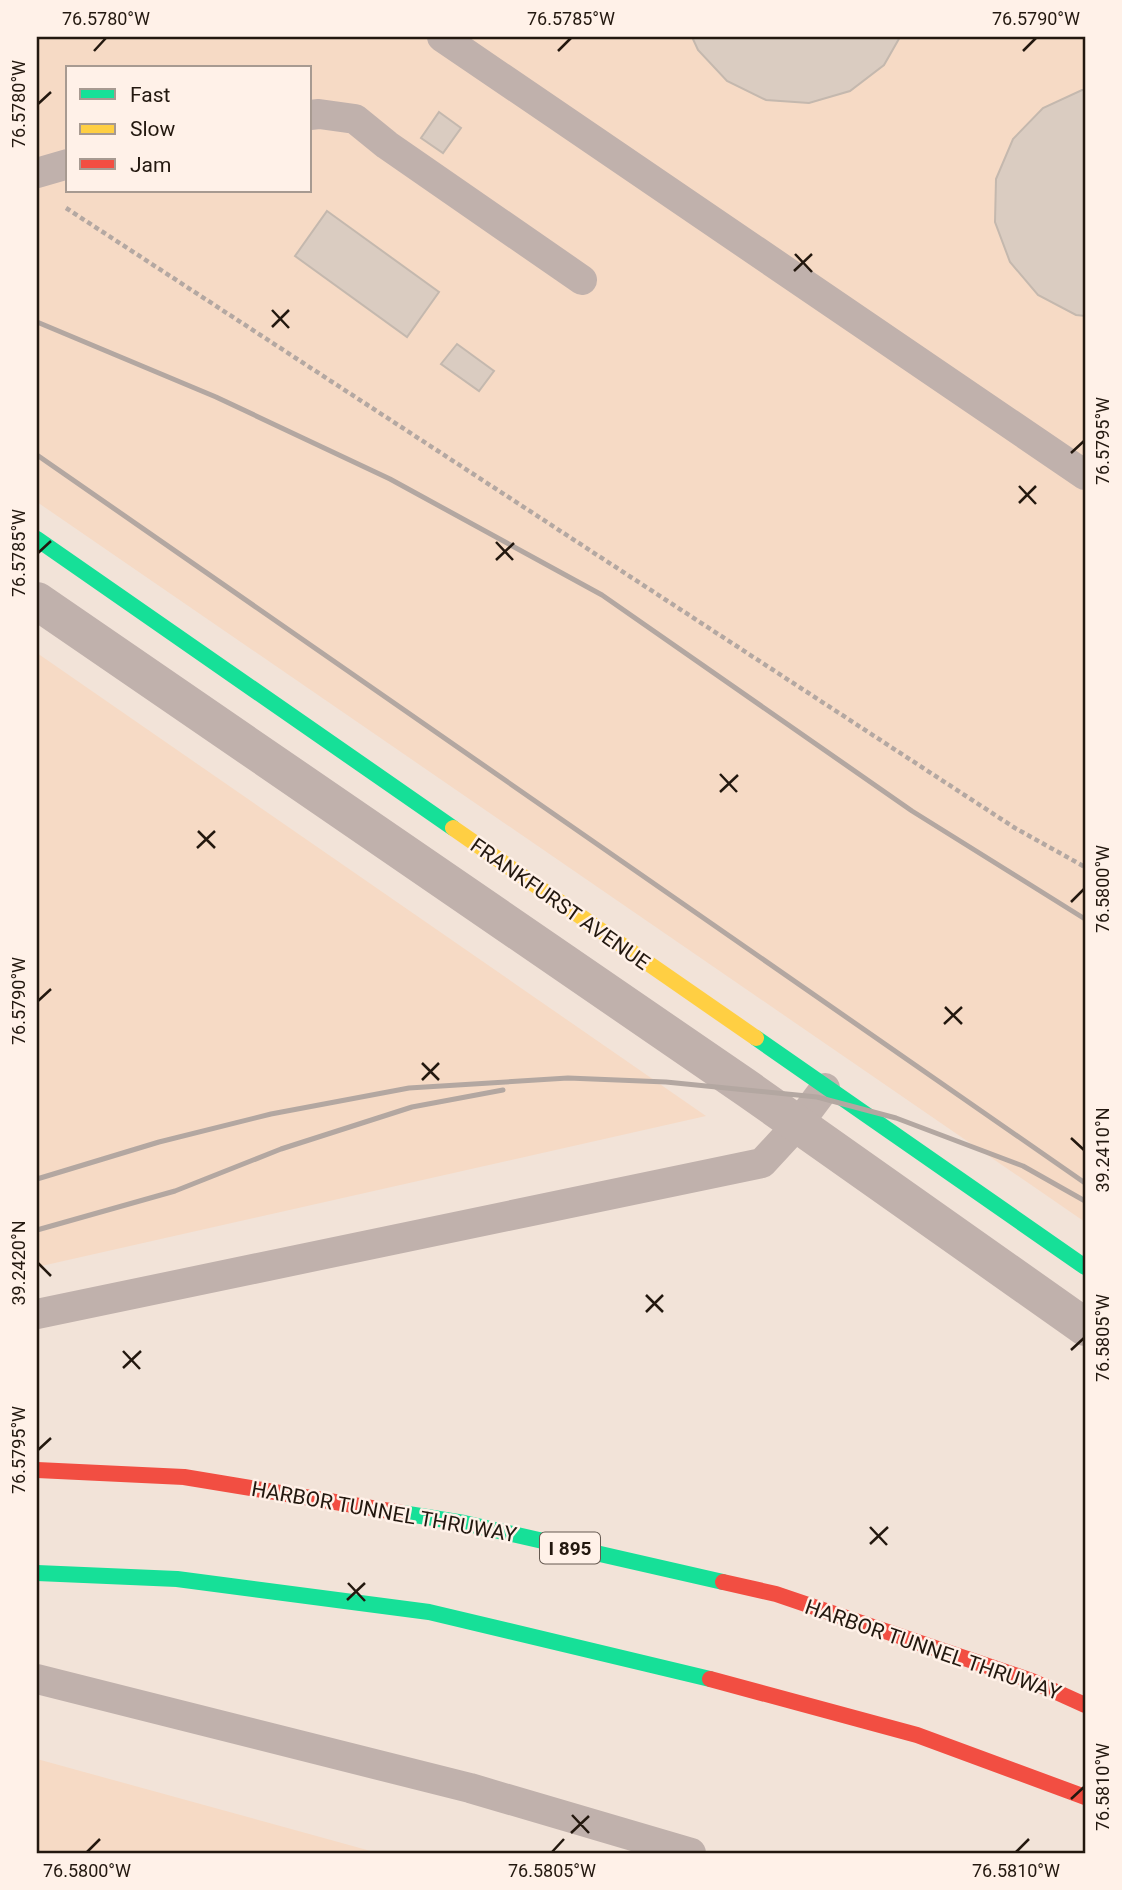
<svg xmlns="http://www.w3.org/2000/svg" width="1122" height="1890" font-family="Roboto,sans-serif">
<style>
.built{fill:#f6dac5;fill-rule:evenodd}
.building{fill:#daccc1;stroke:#c4b8ae;stroke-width:2}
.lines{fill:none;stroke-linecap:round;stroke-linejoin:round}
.path{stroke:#b4a8a2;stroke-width:4.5;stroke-dasharray:5 3.5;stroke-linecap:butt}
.lane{stroke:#c0b1ac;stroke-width:30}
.street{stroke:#c0b1ac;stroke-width:38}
.fast{stroke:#16e098;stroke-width:16}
.slow{stroke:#ffcf43;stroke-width:16}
.jam{stroke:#f24e42;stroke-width:16}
.rail{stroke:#b3a7a1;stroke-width:5}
.ticks{fill:none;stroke:#23180f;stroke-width:2.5}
.labels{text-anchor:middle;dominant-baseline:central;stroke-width:5;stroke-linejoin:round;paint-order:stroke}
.shield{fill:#fff1e8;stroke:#655950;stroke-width:2}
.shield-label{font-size:19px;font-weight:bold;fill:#23180f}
.street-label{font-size:21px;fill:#23180f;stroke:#fff1e8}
.neatline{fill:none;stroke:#23180f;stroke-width:2.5}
.ticks-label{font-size:18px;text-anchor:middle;fill:#23180f}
</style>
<rect width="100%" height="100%" fill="#f2e3d8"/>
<path class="built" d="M 37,37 L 1085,37 L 1085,1222 L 37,502 ZM 68,68 L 310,68 L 310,191 L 68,191 Z
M 37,653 L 706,1116 L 37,1267 Z
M 37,1759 L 378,1853 L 37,1853 Z"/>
<path class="building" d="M 692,37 L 900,37 L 884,65 L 850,91 L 809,103 L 766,100 L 727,81 L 698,50 Z
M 1082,90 L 1085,90 L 1085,316 L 1076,315 L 1038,295 L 1010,262 L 995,222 L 996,179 L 1013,139 L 1043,108 Z
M 439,112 L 461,128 L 443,153 L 421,138 Z
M 327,211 L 439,292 L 407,337 L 295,256 Z
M 457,344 L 494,371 L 479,391 L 441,364 Z"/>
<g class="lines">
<path class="path" d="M 66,208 L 1015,828 L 1085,867"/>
<path class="lane" d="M 442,37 L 1085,475
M 310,115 L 319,114 L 355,119 L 387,145 L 582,280
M 37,173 L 68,164
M 37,1314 L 762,1163 L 798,1124 L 825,1088
M 37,1679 L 470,1788 L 691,1853"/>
<path class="street" d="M 37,601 L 748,1089 L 1085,1327"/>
<path class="fast" d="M 37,539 L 453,828
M 756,1038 L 1085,1267
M 402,1513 L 464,1523 L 723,1582
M 37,1573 L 177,1579 L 429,1612 L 710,1679"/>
<path class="slow" d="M 453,828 L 756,1038"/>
<path class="jam" d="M 37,1470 L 184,1477 L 402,1513
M 723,1582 L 776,1594 L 1032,1681 L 1085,1705
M 710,1679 L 917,1735 L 1085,1797"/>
<path class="rail" d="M 37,322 L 216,397 L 390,479 L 602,595 L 912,811 L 1085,919
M 37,455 L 1085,1183
M 37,1179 L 159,1142 L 271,1114 L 409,1088 L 568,1078 L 666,1082 L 817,1097 L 896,1118 L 1023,1166 L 1085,1201
M 37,1230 L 175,1191 L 281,1149 L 412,1107 L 503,1090"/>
</g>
<path class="ticks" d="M 94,51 L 106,38M 558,51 L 571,38M 1023,51 L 1036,38M 38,104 L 51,92M 795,254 L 812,272M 794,271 L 812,254M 272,310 L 289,328M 272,327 L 289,310M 1071,453 L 1084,441M 1019,486 L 1036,504M 1019,503 L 1036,486M 496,542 L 513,560M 38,553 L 51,541M 496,560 L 514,543M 720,774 L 737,792M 720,792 L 738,775M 198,831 L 215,848M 197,848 L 215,831M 1071,902 L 1084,889M 38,1001 L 51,989M 945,1007 L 962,1024M 944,1024 L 962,1007M 422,1063 L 439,1080M 422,1080 L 439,1063M 1071,1138 L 1084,1150M 38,1263 L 51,1276M 646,1295 L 663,1312M 646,1312 L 663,1295M 1071,1350 L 1084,1338M 123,1351 L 140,1369M 123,1368 L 141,1351M 38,1450 L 51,1438M 870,1527 L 887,1545M 870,1544 L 888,1527M 348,1583 L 365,1601M 347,1600 L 365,1583M 1071,1799 L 1084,1787M 572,1815 L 589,1833M 571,1833 L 589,1816M 87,1852 L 100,1839M 552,1852 L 564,1839M 1016,1852 L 1029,1839"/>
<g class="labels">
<rect class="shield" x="540" y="1532.5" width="60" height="31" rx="5"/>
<g class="shield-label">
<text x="570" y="1548">I 895</text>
</g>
<g class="street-label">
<text transform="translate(560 904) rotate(35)">FRANKFURST AVENUE</text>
<text transform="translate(384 1512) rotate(10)">HARBOR TUNNEL THRUWAY</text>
<text transform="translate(933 1650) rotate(19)">HARBOR TUNNEL THRUWAY</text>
</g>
</g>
<rect width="1122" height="1890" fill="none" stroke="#fff1e8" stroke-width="77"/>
<rect x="66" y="66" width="245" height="126" fill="#fff1e8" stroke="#a79a91" stroke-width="2"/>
<rect x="80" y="89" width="35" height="10" fill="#16e098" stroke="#a79a91" stroke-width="2"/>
<text x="130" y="102" font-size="21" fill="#23180f">Fast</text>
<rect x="80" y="124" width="35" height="10" fill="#ffcf43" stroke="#a79a91" stroke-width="2"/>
<text x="130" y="136" font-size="21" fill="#23180f">Slow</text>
<rect x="80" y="159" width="35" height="10" fill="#f24e42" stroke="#a79a91" stroke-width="2"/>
<text x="130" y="172" font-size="21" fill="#23180f">Jam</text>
<rect x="38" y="38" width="1046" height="1814" class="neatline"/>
<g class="ticks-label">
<text x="106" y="25">76.5780°W</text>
<text x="571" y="25">76.5785°W</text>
<text x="1036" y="25">76.5790°W</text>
<text transform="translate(19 104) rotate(-90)" y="6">76.5780°W</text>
<text transform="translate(1103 441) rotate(-90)" y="6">76.5795°W</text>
<text transform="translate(19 553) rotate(-90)" y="6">76.5785°W</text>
<text transform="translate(1103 889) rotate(-90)" y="6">76.5800°W</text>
<text transform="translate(19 1001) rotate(-90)" y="6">76.5790°W</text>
<text transform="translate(1103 1150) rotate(-90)" y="6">39.2410°N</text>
<text transform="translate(19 1263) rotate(-90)" y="6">39.2420°N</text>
<text transform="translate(1103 1338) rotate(-90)" y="6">76.5805°W</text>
<text transform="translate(19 1450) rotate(-90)" y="6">76.5795°W</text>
<text transform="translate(1103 1787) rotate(-90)" y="6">76.5810°W</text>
<text x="87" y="1877">76.5800°W</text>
<text x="552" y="1877">76.5805°W</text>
<text x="1016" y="1877">76.5810°W</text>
</g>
</svg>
